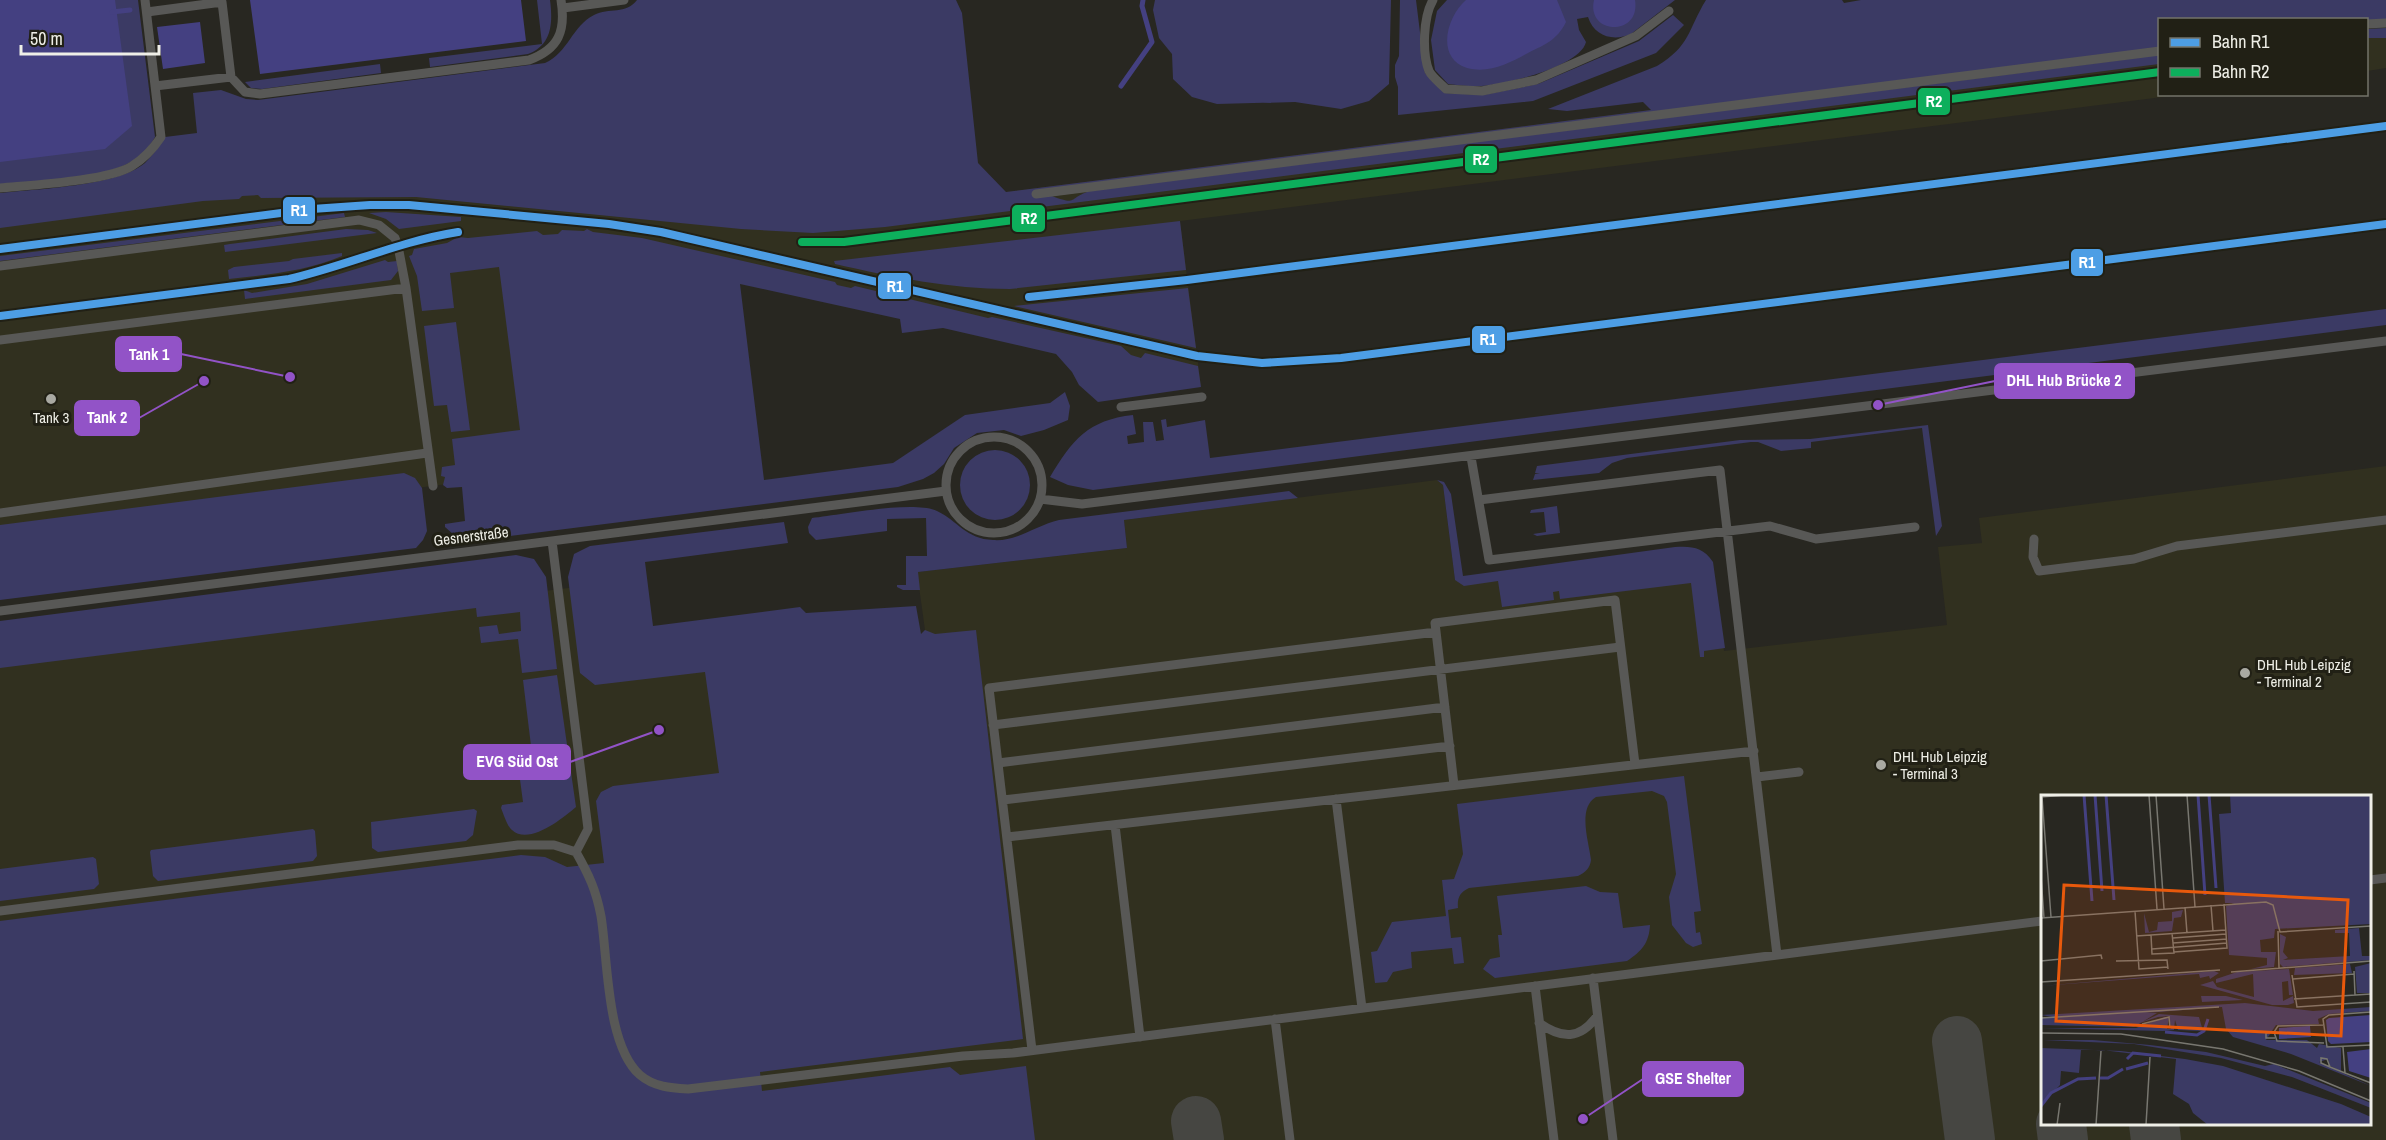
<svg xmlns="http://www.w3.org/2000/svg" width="2386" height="1140" font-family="'Archivo Narrow',sans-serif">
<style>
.built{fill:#31301f;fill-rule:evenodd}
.green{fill:#3b3a64}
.water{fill:#444081}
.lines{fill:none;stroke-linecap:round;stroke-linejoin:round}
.stream{stroke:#444081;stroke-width:5}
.taxiway{stroke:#464642;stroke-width:50}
.lane{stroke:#585856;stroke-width:9}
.rail-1-casing{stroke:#212015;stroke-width:12}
.rail-2-casing{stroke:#212015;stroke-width:12}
.rail-1{stroke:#4d9ee5;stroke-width:8}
.rail-2{stroke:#0daf5c;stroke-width:8}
.poi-dot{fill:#a9a9a2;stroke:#212015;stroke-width:2}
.labels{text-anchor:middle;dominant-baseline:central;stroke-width:6;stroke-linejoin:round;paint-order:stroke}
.poi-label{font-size:15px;fill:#efefe7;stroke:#212015;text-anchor:start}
.street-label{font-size:15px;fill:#efefe7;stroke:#212015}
.inset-river{fill:none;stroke:#444081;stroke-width:3}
.inset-road{fill:none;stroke:#787770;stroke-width:1.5}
.view{fill:#e8590c;fill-opacity:0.15;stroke:#e8590c;stroke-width:3}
.inset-edge{fill:none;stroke:#efefe7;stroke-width:3}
.leader{fill:none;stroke:#9253c7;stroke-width:2}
.callout-dot{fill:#9253c7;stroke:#212015;stroke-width:2}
.callout{fill:#9253c7;stroke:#9253c7;stroke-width:2}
.callout-label{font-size:16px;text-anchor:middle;font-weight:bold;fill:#fff}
.line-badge{stroke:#212015;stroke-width:2}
.badge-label{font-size:16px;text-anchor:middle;font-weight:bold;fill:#fff}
</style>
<rect width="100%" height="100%" fill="#282721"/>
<path class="built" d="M 2386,16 L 2386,68 L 2367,71 L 2366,20 L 2356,20 Z
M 2159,45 L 2160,94 L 2178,95 L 1180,221 L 1201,387 L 1115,360 L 639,249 L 558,470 L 0,541 L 0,216 L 389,165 L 817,216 Z
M 2386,466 L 2386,1140 L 0,1140 L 0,661 L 576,587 L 592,670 L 921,635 L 925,630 L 917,572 L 1127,548 L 1124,520 L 1437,480 L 1443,485 L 1455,580 L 1561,572 L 1713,576 L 1724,651 L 1947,625 L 1938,547 L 1982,543 L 1979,518 ZM 2042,796 L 2370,796 L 2370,1124 L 2042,1124 Z"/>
<path class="green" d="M 0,0 L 138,0 L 155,137 C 148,150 138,159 125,165 C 96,179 33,181 0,185 Z
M 537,0 L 550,0 C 553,23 552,45 528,54 L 430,67 L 429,58 L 542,44 Z
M 637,0 L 956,0 L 962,13 L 978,163 L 1006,192 L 1651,110 L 1643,102 L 1567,111 L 1548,109 L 1657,66 C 1691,45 1687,31 1706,0 L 1842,0 L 1844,3 L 1861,0 L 2386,0 L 2386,20 L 2160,20 L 2159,48 L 1052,196 C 1078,206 1068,198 1090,191 L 2159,55 L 2159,64 L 885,227 L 813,233 L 741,229 L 416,197 L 261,198 L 258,195 L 242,196 L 239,199 L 203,201 L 0,228 L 0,193 C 37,189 118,186 145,163 C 153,155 159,146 165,137 L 197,133 L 193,93 L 221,90 L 246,99 L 258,100 L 545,63 C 568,53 572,26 594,15 C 609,7 626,15 637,0 Z
M 1155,0 L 1391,0 L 1389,84 L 1369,101 L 1341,109 L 1295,102 L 1217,104 L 1192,97 L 1173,79 L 1172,54 L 1159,38 L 1153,10 Z
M 1400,0 L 1416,0 L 1425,73 L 1445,93 L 1483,95 L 1538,84 L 1639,41 L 1673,15 L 1684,25 L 1656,53 L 1533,101 L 1398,115 L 1398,87 L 1395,77 L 1395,65 L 1399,56 Z
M 1447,0 L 1675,0 L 1631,34 C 1613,42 1594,36 1588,17 L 1577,19 L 1579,30 L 1586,42 C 1580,67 1504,85 1481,86 C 1470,87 1459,85 1448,84 L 1435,70 L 1431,40 L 1437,11 Z
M 2386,28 L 2386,38 L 2367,38 L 2367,29 Z
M 380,64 L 381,73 L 262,89 L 251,88 L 245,82 Z
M 386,212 L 461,217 L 461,221 L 399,229 L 386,219 L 369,213 Z
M 344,213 L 345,217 L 0,261 L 0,256 Z
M 1180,221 L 1186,270 L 1010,289 C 950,289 893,277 835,264 L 834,261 Z
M 346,229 L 368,230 L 377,233 L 225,252 L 224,245 L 230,244 Z
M 587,229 L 593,232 L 642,238 L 835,282 L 837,285 L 851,288 L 855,286 L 988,318 L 992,317 L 1121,346 L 1131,355 L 1141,358 L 1145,353 L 1198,366 L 1201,387 L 1098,402 L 1079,385 L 1072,372 L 1056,354 L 943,328 L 902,333 L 900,319 L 740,284 L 764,480 L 893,463 L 965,415 L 1050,403 L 1065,392 L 1070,406 L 1068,420 L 1044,430 L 1021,436 L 1004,430 L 977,433 L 954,448 L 944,464 L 934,473 L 923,479 L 898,487 L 462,542 L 445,527 L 445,524 L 465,521 L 462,487 L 447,488 L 443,485 L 445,477 L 441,476 L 442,467 L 455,465 L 452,439 L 520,430 L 499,267 L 450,273 L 454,308 L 422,311 L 417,276 L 409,256 L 412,255 L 414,249 L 447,243 L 458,237 L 468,238 L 537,231 L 543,235 L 558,234 L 562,230 L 584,231 Z
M 342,253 L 342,256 C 308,271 266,275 229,279 L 228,270 L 234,267 L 289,261 L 293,259 Z
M 385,260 L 388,262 L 397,261 L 398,271 L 391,280 L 245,299 L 244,290 L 252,293 L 307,284 Z
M 1188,288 L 1196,348 L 1014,306 Z
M 2386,309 L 2386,325 L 1093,490 L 1068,485 L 1050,477 C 1072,440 1088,420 1133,415 L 1136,434 L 1127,436 L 1128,444 L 1144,442 L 1143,422 L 1153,422 L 1156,441 L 1164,440 L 1161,420 L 1166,419 L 1167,427 L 1205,420 L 1210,458 Z
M 456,322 L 470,430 L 451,432 L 447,405 L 434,406 L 424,326 Z
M 1928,425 L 1942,526 L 1936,536 L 1922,428 L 1811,442 L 1811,448 L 1781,451 L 1758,442 L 1751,442 L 1627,458 L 1612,463 L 1599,473 L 1533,480 L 1535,474 L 1540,473 L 1535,473 L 1537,466 L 1740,440 L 1810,439 Z
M960 485a35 35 0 1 1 70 0a35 35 0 1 1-70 0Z
M 404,473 L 415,478 L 422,488 L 427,531 L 423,540 L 416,548 L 0,600 L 0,525 Z
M 1437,480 L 1444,482 L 1451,494 L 1463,576 L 1675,547 C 1692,546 1703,547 1713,562 L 1725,648 L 1704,651 L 1704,657 L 1700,657 L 1691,583 L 1560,599 L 1559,591 L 1553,592 L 1554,600 L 1502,607 L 1498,581 L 1464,586 L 1455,580 L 1443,485 Z
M 1289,491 L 1298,498 L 1124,520 L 1127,548 L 918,572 L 920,590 L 903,590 L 897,587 L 897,585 L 906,585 L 906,556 L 927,556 L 926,518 L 887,519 L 887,531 L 816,540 L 809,533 L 808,527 L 812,518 C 840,515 914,500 937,511 C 958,521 966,539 993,540 C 1016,542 1037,525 1059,520 Z
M 1557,506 L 1560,533 L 1537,536 L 1533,534 L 1546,532 L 1544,512 L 1530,513 L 1531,510 Z
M 784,522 L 788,543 L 645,562 L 653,626 L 800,607 L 806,613 L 916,606 L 921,634 L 925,630 L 935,634 L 976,630 L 1023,1039 L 760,1072 L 762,1091 L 950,1067 L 960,1075 L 1026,1066 L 1035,1140 L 0,1140 L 0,921 L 521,855 L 545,857 L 567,867 L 604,863 L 596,801 L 601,792 L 613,786 L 719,773 L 705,672 L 595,685 L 580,673 L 568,577 L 574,554 L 590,546 Z
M 516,555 L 534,559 L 546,577 L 557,669 L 522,673 L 518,639 L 481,643 L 479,627 L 497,625 L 499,634 L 521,631 L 520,612 L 477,617 L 476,608 L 0,668 L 0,621 Z
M 557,675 L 576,807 C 563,818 529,846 512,830 C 507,826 504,815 501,808 L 502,805 L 523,802 L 517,757 L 532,754 L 523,680 Z
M 1684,776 L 1701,911 L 1694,912 L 1696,933 L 1700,932 L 1702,944 L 1693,947 L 1686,943 L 1672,925 L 1669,897 L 1676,874 L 1667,802 L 1664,796 L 1652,791 L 1596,797 C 1577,808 1589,842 1591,860 C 1590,868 1586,872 1578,876 L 1469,888 C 1460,892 1457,898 1458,908 L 1448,910 L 1451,938 L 1461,937 L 1464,963 L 1454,964 L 1452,948 L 1411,952 L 1412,968 L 1393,972 L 1387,982 L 1375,983 L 1371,952 L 1377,951 L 1392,922 L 1446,916 L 1442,880 L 1454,879 L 1463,854 L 1457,804 Z
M 474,809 L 477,811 L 473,835 L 466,841 L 378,852 L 372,848 L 371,822 Z
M 313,829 L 315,831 L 317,856 L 313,861 L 158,881 L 153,876 L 150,852 L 151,850 Z
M 93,857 L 96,859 L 99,884 L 94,889 L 0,901 L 0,869 Z
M 1586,886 L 1600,892 L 1618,893 L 1623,928 L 1650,925 C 1649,943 1642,951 1627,961 L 1495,978 L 1483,969 L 1490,959 L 1500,957 L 1498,935 L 1502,935 L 1497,896 Z"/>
<path class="water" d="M 0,0 L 115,0 L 132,126 L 105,149 L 0,162 Z
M 250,0 L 521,0 L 526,41 L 260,74 Z
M 1466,0 L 1557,0 L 1566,22 C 1557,40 1546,44 1528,53 C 1510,63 1489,74 1467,68 C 1435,58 1447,16 1466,0 Z
M 1594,0 L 1635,0 C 1641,37 1586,35 1594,0 Z
M 200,22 L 205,63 L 163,69 L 157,27 Z"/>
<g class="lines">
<path class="stream" d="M 112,12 L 130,10
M 1121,86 L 1152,42 L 1142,6 L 1143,0"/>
<path class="taxiway" d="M 1957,1041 L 1970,1140
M 1196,1121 L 1199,1140
M 2061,1124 L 2063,1140
M 2154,1124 L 2156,1140"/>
<path class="lane" d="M 1433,0 C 1423,17 1422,53 1429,71 C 1432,77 1441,84 1446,89 L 1482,91 L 1536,80 L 1636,36 L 1669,11
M 222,2 L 231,77
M 563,8 L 624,0
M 147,12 L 222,2 L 221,0
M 2366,24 L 2386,23
M 155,86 L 231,77 L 245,92 L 260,94 L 529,60 C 559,49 566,31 561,0
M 0,188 C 31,185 108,181 132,166 C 145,158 153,149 161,137 L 145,0
M 1036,194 L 2160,51
M 0,266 L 359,220 L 379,225 L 395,238 L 398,246 L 406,288 L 433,486
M 0,340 L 406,288
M 1121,407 L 1202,397
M946 485a48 48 0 1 1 96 0a48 48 0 1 1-96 0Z
M 1471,457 L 1489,560 L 1770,526 L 1816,539 L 1915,527
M 1040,499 L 1082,504 L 2386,341
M 1479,500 L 1720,470 L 1777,955
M 0,513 L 427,453
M 2034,539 L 2033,557 L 2039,571 L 2134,559 L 2177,546 L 2386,520
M 552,541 L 588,829 L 576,852
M 0,611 L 946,491
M 993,725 L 1620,647
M 998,763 L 1445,707
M 1757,777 L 1799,772
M 1454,785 L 1435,623 L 1615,600 L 1635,764
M 1336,799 L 1362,1008
M 1003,800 L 1450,746
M 1115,825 L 1140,1037
M 1007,837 L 1754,751
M 2370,880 L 2386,878
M 0,911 L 518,845 L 554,845 L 576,852 C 589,875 596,890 601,916 C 608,959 606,1045 640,1075 C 654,1087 671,1088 688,1089 L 963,1056 L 1013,1053 L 2042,921
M 1593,978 L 1613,1140
M 1535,986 L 1554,1140
M 1275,1019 L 1290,1140
M 1539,1023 C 1562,1039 1580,1040 1597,1016
M 1032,1050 L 989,688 L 1436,632"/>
<g class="rail-1-casing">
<path id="rail-1" d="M 0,249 L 312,209 L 370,205 L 409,205 L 609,224 L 661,232 L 1197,356 L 1262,363 L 1341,358 L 2386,224
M 1029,297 L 1187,280 L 2386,126
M 0,316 L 289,279 C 346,266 400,241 458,232"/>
</g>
<g class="rail-2-casing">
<path id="rail-2" d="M 802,242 L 844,242 L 2160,72"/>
</g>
<use href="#rail-1" class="rail-1"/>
<use href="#rail-2" class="rail-2"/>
</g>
<g class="poi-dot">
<circle cx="51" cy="399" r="6"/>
<circle cx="2245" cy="673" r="6"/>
<circle cx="1881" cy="765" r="6"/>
</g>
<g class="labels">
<g class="poi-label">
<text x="51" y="417" text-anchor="middle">Tank 3</text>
<text x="2257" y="664">DHL Hub Leipzig<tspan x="2257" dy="17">- Terminal 2</tspan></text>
<text x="1893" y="756">DHL Hub Leipzig<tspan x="1893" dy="17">- Terminal 3</tspan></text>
</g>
<g class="street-label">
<text transform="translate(471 536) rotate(-7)">Gesnerstraße</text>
</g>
</g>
<g transform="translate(2041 795)">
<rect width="330" height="330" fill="#282721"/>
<path d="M 189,0 L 330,0 L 330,129 L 234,134 L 233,143 L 219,145 L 220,157 L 235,157 L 233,172 L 210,174 L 226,170 L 226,163 L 188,160 L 185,111 L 193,108 L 184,108 L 178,19 L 190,18 ZM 142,115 L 140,122 L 133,123 L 131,136 L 104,138 L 103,118 L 108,137 L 116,135 L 117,127 L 131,126 L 131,117 ZM 318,133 L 321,161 L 330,161 L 330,165 L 242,172 L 239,169 L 239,139 L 245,142 L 242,157 L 247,163 L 242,165 L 309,161 L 308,138 L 294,138 L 294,135 ZM 330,168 L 330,198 L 316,198 L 314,172 ZM 309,169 L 311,178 L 253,180 L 254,173 ZM 248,174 L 252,200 L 248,200 L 247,186 L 241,187 L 242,206 L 252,201 L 253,208 L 247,210 L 231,210 L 159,190 L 172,186 L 176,192 L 213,202 L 212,179 L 175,188 L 175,184 L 196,177 ZM 173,176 L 178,178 L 169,184 L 168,181 L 159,183 L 158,179 L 0,191 ZM 160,201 L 185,201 L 202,205 L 161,207 ZM 204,208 L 272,216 L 330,212 L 330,216 L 288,219 L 277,224 L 278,229 L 235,230 L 225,245 L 266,245 L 276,253 L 278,249 L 300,253 L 300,276 L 289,271 L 287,264 L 278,267 L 330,291 L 250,259 L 192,242 L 185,234 L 181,212 L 105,218 L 116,218 L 93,232 L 0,230 L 0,223 L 18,223 L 0,220 ZM 118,219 L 158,222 L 162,236 L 137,235 L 134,225 L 133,235 L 122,236 L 0,233 L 95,233 L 124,222 L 128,222 L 126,234 L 130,234 L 128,221 L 117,222 L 99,228 ZM 2,245 L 52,245 L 109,250 L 165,257 L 224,271 L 233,269 L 330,308 L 330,313 L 251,282 L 180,263 L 93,249 ZM 0,253 L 80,256 L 144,264 L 182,271 L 300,309 L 330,322 L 330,330 L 167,330 L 152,318 L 148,309 L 132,299 L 135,264 L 61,255 L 40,255 L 38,278 L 20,276 L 19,290 L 0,310 Z" fill="#3b3a64"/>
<path d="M 330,220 L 330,247 L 290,249 L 287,246 L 285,225 L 288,223 ZM 269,231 L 270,242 L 238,244 L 238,233 ZM 330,254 L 330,283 L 308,276 L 306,257 Z" fill="#444081"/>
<path class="inset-river" d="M 43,0 L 51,106M 54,0 L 61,96M 65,0 L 73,105M 157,0 L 164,100M 168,0 L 175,93M 124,237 L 156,240 L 163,236 L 167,224M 86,264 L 92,258 L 120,261M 85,274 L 107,268M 59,283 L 67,283 L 82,274M 0,311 L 10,298 L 37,284 L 55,283"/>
<path class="inset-road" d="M 108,0 L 116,114M 115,0 L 123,114M 146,0 L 154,112M 1,2 L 10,122M 1,2 L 23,0M 0,81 L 3,123M 170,110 L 172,136M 144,112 L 146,138M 94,116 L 98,174 L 127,172M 0,123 L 225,107 L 232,110 L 239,137 L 330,131M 237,136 L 238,173M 110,140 L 111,159 L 133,158 L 131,138M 95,141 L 185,135M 132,143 L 185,139M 132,148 L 186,144M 111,154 L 186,148M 133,157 L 186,153 L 183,109M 0,166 L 60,160 L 61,164M 75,166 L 126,165 L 127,174M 313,176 L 314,200M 190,177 L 330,166M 251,180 L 256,212 L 330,207M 252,184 L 313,179M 0,187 L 179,175M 253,204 L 330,199M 330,217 L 288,220 L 282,224 L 286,252 L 330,250M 0,223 L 178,212M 101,229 L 128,222 L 129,233M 282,230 L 237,231 L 233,237 L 236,246 L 283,248M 233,237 L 225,238 L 225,243 L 234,243M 0,238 L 80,239 L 182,254 L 258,276 L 330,306M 302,252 L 304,278M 289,272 L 286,264 L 280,263 L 280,268 L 289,272 L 304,278 L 330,288M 16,330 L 19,308M 55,330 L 60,256M 105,330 L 109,262"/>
<path class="view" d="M 23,90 L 307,105 L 300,241 L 15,226 Z"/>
<rect width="330" height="330" class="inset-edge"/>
</g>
<path class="leader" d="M290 377L181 354M1878 405L1995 381M204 381L139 418M659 730L570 762M1583 1119L1643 1079"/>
<g class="callout-dot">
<circle cx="290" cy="377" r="6"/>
<circle cx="1878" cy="405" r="6"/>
<circle cx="204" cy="381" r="6"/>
<circle cx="659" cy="730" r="6"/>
<circle cx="1583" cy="1119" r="6"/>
</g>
<g class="callout">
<rect x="116" y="337" width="65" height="34" rx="6"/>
<rect x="1995" y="364" width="139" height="34" rx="6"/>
<rect x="75" y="401" width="64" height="34" rx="6"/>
<rect x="464" y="745" width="106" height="34" rx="6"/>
<rect x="1643" y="1062" width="100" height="34" rx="6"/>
</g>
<g class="callout-label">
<text x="149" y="360">Tank 1</text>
<text x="2064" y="386">DHL Hub Brücke 2</text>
<text x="107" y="423">Tank 2</text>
<text x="517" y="767">EVG Süd Ost</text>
<text x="1693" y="1084">GSE Shelter</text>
</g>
<g class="line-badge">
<rect x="1917" y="87" width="34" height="29" rx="6" fill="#0daf5c"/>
<rect x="1464" y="145" width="34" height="29" rx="6" fill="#0daf5c"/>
<rect x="282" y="196" width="34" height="29" rx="6" fill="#4d9ee5"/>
<rect x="1011" y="204" width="35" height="29" rx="6" fill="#0daf5c"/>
<rect x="2070" y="248" width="34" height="29" rx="6" fill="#4d9ee5"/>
<rect x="877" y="272" width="35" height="28" rx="6" fill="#4d9ee5"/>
<rect x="1471" y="325" width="35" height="29" rx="6" fill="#4d9ee5"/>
</g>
<g class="badge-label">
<text x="1934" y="107">R2</text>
<text x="1481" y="165">R2</text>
<text x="299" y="216">R1</text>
<text x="1029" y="224">R2</text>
<text x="2087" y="268">R1</text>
<text x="895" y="292">R1</text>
<text x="1488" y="345">R1</text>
</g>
<rect x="2158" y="18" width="210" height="78" fill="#212015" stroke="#737369" stroke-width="1.5"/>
<rect x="2170" y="38" width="30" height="9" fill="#4d9ee5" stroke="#737369" stroke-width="1.5"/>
<text x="2212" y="48" font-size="18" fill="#efefe7">Bahn R1</text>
<rect x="2170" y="68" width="30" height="9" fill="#0daf5c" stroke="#737369" stroke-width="1.5"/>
<text x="2212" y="78" font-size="18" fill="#efefe7">Bahn R2</text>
<path d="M21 45v9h138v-9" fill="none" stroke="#efefe7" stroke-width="3"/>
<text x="30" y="45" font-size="18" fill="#efefe7" stroke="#212015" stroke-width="4.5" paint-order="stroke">50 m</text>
</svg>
